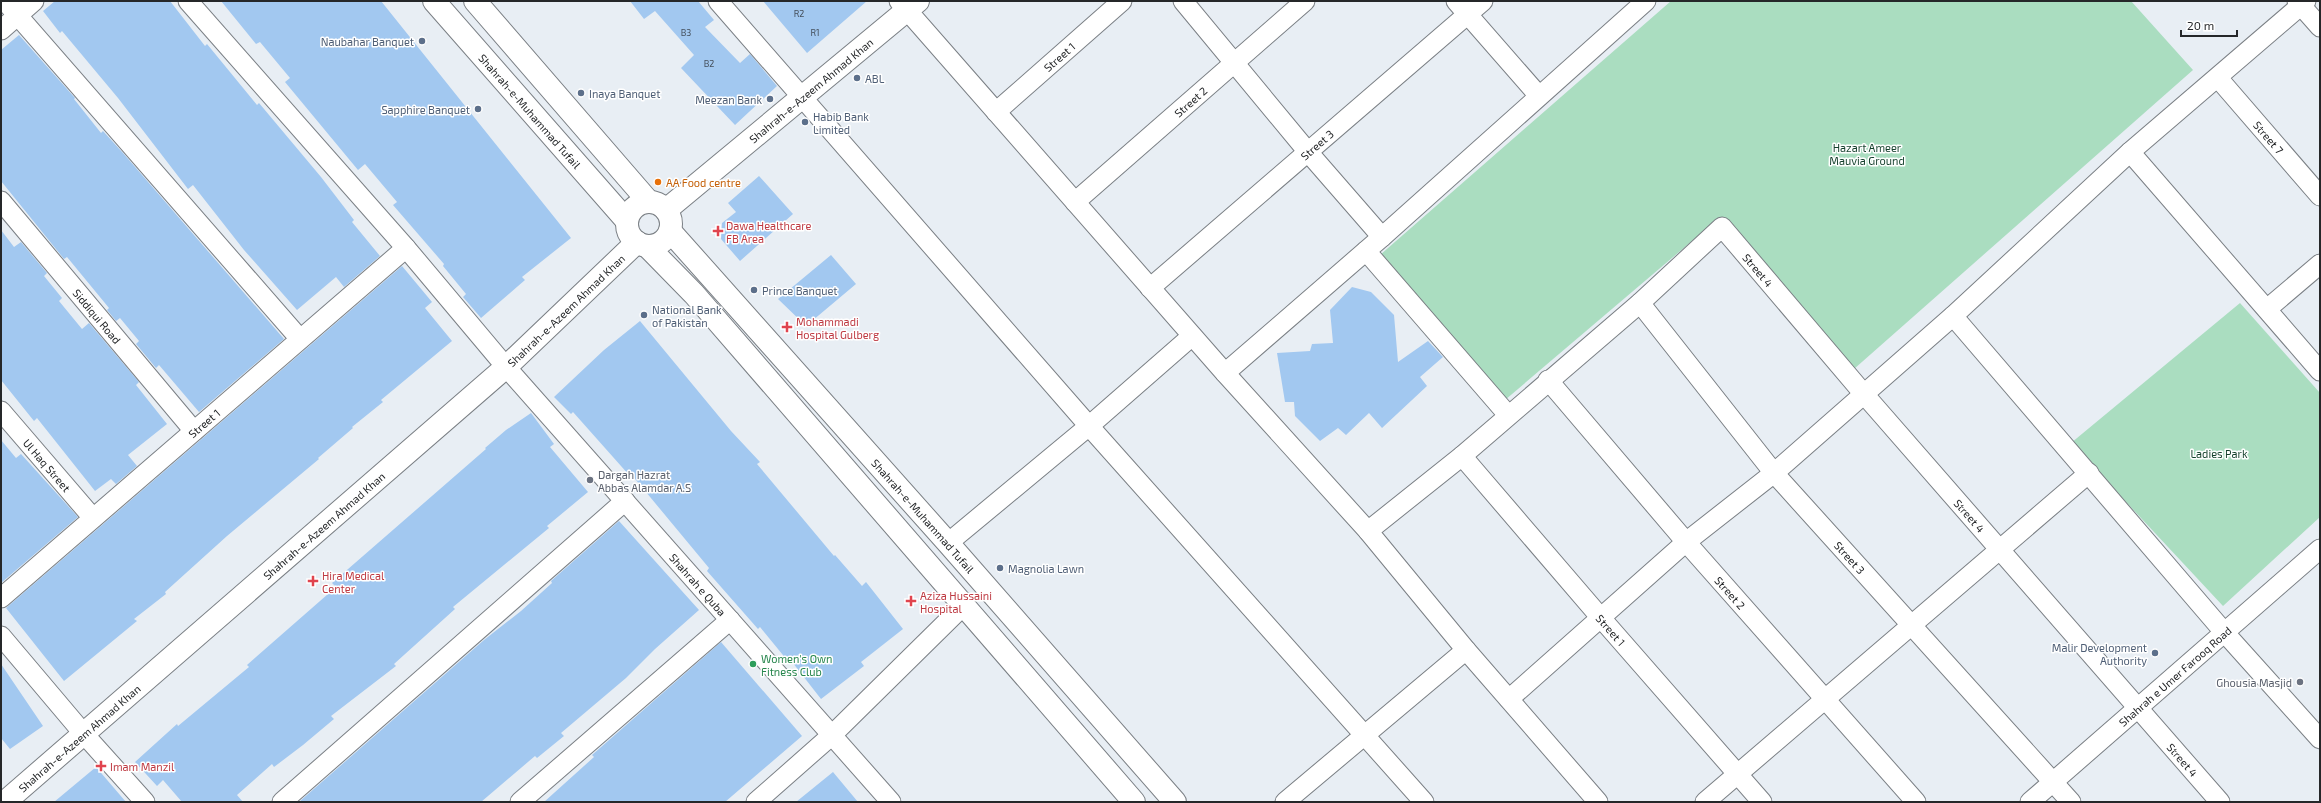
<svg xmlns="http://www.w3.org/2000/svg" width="2321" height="803" font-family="'Exo 2',sans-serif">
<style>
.green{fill:#aaddc0}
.building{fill:#a2c8f0}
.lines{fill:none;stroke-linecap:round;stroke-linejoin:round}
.minor-casing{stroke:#7a7f84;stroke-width:21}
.tertiary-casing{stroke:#7a7f84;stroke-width:24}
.secondary-casing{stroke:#7a7f84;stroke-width:24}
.minor{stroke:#fff;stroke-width:19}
.tertiary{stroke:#fff;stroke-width:22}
.secondary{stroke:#fff;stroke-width:22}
.service-dot{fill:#5c6f8a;stroke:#fff;stroke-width:1.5}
.food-dot{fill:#e8710a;stroke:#fff;stroke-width:1.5}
.health-dot{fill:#e0444e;stroke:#fff;stroke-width:1.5}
.worship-dot{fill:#6b7280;stroke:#fff;stroke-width:1.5}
.leisure-dot{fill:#2e9e5b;stroke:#fff;stroke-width:1.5}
.labels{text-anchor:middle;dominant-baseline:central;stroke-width:3;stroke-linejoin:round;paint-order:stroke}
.number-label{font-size:9px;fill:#444f5b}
.service-label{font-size:11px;fill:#4e5e75;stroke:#fff;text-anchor:start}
.street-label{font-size:11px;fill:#252729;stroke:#fff}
.park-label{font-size:11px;fill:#133f2b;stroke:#fff}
.food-label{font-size:11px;fill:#c56008;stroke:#fff;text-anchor:start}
.health-label{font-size:11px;fill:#be3a42;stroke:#fff;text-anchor:start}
.worship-label{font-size:11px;fill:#5b616d;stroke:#fff;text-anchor:start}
.leisure-label{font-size:11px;fill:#27864d;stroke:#fff;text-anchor:start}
</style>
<rect width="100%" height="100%" fill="#e8eef4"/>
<path class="green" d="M 1671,1 L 2131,1 L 2193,70 L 1854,369 L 1719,218 L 1505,400 L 1380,255 Z
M 2240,303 L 2320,393 L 2320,517 L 2223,606 L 2071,443 Z"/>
<path class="building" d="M 55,1 L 170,1 L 205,46 L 207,44 L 257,105 L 259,103 L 321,177 L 354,220 L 352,222 L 380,256 L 344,287 L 336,277 L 297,310 L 244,250 L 193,185 L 188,189 L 118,98 L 62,31 L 60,33 L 43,11 Z
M 221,1 L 381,1 L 571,238 L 522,277 L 525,280 L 481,318 L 463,297 L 466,294 L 443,266 L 444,264 L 393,205 L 397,202 L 365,164 L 358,170 L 285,82 L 290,78 L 260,42 L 256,44 Z
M 630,1 L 698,1 L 714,20 L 705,27 L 740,63 L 750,54 L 777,86 L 735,125 L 681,68 L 694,55 L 655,11 L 644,19 Z
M 763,1 L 867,1 L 807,53 Z
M 19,35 L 75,98 L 74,99 L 101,133 L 103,131 L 123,153 L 284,339 L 199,412 L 159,365 L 156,368 L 136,344 L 139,341 L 120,318 L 116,321 L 107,310 L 109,308 L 67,257 L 64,259 L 1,181 L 1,50 Z
M 759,176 L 793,214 L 740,261 L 721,239 L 722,223 L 736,212 L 728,203 Z
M 1,230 L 14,247 L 21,242 L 47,273 L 44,276 L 62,298 L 59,301 L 82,329 L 89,323 L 139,382 L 136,385 L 167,424 L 128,455 L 137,466 L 116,484 L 111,479 L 95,491 L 37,418 L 34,421 L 1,380 Z
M 831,255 L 856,284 L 806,326 L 778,299 Z
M 402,266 L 432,302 L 425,308 L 452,341 L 381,400 L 383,402 L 352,427 L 353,428 L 318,458 L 319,459 L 227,536 L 165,592 L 166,594 L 134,619 L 137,621 L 64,681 L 6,608 Z
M 1352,287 L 1371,292 L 1394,315 L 1398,362 L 1428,341 L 1443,357 L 1420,377 L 1427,386 L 1382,428 L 1369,413 L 1346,435 L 1338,428 L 1320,441 L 1295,416 L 1294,402 L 1285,402 L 1277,353 L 1310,351 L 1312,344 L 1333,343 L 1330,310 Z
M 640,321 L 731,431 L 760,462 L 757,464 L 834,556 L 835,555 L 862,586 L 866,582 L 903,629 L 861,662 L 864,666 L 821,699 L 789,658 L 787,660 L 760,627 L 758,629 L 707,571 L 709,568 L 631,474 L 629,475 L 573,412 L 571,414 L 554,397 L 604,350 Z
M 531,413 L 554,444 L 550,447 L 588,492 L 547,526 L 549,528 L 453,607 L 455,609 L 394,664 L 396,666 L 331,716 L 334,719 L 303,745 L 274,767 L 272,764 L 237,795 L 243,802 L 182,802 L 163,780 L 157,786 L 135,762 L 177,724 L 178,726 L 249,667 L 247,665 L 336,587 L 332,583 L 486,449 L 485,448 L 506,430 Z
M 1,440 L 16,458 L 21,454 L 78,517 L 1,583 Z
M 619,521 L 699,610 L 655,649 L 626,678 L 561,733 L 564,736 L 537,758 L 535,756 L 481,802 L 299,802 L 484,640 L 521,611 L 552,583 L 551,581 Z
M 721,642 L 802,736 L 725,802 L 544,802 L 594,757 L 592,755 Z
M 1,664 L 43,726 L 10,749 L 1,738 Z
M 96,767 L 126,802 L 54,802 Z
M 833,772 L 858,802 L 796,802 Z"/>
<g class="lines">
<g class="minor-casing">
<g id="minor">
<path d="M 5,1 L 300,339"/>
<path id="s1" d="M 188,1 L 406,248 L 506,367 L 891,802"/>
<path d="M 718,1 L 1089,426 L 1424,802"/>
<path d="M 899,1 L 1225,373 L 1368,531 L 1466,650 L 1598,802"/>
<path d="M 1183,1 L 1308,152 L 1382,237"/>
<path d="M 1456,1 L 1539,96"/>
<path d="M 2297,1 L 2320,27"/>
<path d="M 1,30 L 34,1"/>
<path id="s2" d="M 2218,78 L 2320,196"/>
<path id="s3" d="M 996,112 L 1122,1"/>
<path d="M 2130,152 L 2320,371"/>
<path id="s4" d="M 1,201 L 194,431"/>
<path id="s5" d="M 1075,202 L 1305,1"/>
<path d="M 1366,251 L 1508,415"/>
<path id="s6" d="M 1150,288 L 1483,1"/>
<path id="s7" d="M 1640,303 L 1774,473 L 2071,802"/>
<path d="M 2267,309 L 2320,264"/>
<path d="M 1953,316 L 2224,632 L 2320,739"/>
<path d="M 1225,373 L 1382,237 L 1646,1"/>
<path id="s8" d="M 1548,380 L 1686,542 L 1916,802"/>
<path id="s9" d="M 1,411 L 93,518"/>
<path id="s10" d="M 1462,456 L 1601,618 L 1762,802"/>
<path id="s11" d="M 1368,531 L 1462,456 L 1640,303 L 1722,227 L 1863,393 L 2220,802"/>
<path d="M 948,543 L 1089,426 L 1192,336"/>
<path id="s12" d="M 1,598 L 406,248"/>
<path d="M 1,636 L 83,733 L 145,802"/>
<path d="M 1509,699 L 1686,542 L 1774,473 L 1953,316 L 2130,152 L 2306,1"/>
<path d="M 282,802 L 625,501"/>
<path d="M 520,802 L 730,620"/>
<path d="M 756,802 L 832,735 L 964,605"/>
<path d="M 1285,802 L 1466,650"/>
<path d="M 1705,802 L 2089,473"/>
<path id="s13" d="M 2030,802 L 2320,549"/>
</g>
</g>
<g class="tertiary-casing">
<g id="tertiary">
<path id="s14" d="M 666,210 L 918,1"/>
<path id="s15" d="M 5,802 L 506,367 L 637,242"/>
</g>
</g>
<g class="secondary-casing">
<g id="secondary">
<path id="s16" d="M 434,1 L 627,221"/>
<path d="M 475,1 L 649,202"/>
<circle cx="649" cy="224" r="22"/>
<path id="s17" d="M 670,231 L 948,543 L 1175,802"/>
<path d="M 647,246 L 694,294 L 1134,802"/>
</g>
</g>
<use href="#minor" class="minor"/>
<use href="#tertiary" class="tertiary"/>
<use href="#secondary" class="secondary"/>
</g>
<g class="service-dot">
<circle cx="422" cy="41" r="4"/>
<circle cx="857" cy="78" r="4"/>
<circle cx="581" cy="93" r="4"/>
<circle cx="770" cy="99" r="4"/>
<circle cx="478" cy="109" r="4"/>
<circle cx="805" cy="122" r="4"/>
<circle cx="754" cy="290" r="4"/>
<circle cx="644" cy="315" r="4"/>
<circle cx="1000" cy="568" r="4"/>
<circle cx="2155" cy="653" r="4"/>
</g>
<circle class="food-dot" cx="658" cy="182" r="4"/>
<g class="health-dot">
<path d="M716 225h4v4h4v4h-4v4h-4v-4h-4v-4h4z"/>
<path d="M785 321h4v4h4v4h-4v4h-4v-4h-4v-4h4z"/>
<path d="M311 575h4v4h4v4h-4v4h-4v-4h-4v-4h4z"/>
<path d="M909 595h4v4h4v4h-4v4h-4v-4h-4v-4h4z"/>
<path d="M99 760h4v4h4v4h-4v4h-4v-4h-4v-4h4z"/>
</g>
<g class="worship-dot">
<circle cx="590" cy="480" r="4"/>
<circle cx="2300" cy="682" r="4"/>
</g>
<circle class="leisure-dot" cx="753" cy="664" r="4"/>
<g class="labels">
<g class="number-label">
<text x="799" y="13">R2</text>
<text x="686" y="32">B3</text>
<text x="815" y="32">R1</text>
<text x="709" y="63">B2</text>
</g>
<g class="service-label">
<text x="414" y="41" text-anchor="end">Naubahar Banquet</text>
<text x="865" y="78">ABL</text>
<text x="589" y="93">Inaya Banquet</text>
<text x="762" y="99" text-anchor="end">Meezan Bank</text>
<text x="470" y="109" text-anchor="end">Sapphire Banquet</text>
<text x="813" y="116">Habib Bank<tspan x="813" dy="13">Limited</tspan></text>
<text x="762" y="290">Prince Banquet</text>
<text x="652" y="309">National Bank<tspan x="652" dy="13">of Pakistan</tspan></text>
<text x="1008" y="568">Magnolia Lawn</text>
<text x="2147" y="647" text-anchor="end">Malir Development<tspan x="2147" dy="13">Authority</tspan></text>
</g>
<g class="street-label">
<text stroke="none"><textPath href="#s3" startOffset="84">Street 1</textPath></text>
<text stroke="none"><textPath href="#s14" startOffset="188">Shahrah-e-Azeem Ahmad Khan</textPath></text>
<text stroke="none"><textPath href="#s5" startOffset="153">Street 2</textPath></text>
<text stroke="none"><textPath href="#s16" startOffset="146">Shahrah-e-Muhammad Tufail</textPath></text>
<text stroke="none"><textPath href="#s2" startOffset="78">Street 7</textPath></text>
<text stroke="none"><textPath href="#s6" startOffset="220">Street 3</textPath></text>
<text stroke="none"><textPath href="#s11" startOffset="523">Street 4</textPath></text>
<text stroke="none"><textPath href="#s15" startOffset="746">Shahrah-e-Azeem Ahmad Khan</textPath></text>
<text stroke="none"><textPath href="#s4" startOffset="150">Siddiqui Road</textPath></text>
<text stroke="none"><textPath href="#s12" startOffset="268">Street 1</textPath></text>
<text stroke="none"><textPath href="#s9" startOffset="71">Ul Haq Street</textPath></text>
<text stroke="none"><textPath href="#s17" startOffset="381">Shahrah-e-Muhammad Tufail</textPath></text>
<text stroke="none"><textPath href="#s11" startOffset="847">Street 4</textPath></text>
<text stroke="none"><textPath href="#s15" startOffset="422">Shahrah-e-Azeem Ahmad Khan</textPath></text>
<text stroke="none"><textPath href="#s7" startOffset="330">Street 3</textPath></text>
<text stroke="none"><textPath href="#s1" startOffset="775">Shahrah e Quba</textPath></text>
<text stroke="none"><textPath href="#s8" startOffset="280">Street 2</textPath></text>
<text stroke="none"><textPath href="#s10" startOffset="229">Street 1</textPath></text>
<text stroke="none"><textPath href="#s13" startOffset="192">Shahrah e Umer Farooq Road</textPath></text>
<text stroke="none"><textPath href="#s15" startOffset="98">Shahrah-e-Azeem Ahmad Khan</textPath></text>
<text stroke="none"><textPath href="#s11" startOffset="1171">Street 4</textPath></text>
</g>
<g class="park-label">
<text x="1867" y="147">Hazart Ameer<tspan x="1867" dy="13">Mauvia Ground</tspan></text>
<text x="2219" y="453">Ladies Park</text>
</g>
<g class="food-label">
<text x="666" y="182">AA Food centre</text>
</g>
<g class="health-label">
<text x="726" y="225">Dawa Healthcare<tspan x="726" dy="13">FB Area</tspan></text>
<text x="796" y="321">Mohammadi<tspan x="796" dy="13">Hospital Gulberg</tspan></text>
<text x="322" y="575">Hira Medical<tspan x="322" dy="13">Center</tspan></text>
<text x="920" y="595">Aziza Hussaini<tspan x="920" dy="13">Hospital</tspan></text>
<text x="110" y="766">Imam Manzil</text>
</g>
<g class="worship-label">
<text x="598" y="474">Dargah Hazrat<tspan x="598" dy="13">Abbas Alamdar A.S</tspan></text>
<text x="2292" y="682" text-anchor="end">Ghousia Masjid</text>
</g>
<g class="leisure-label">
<text x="761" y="658">Women's Own<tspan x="761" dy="13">Fitness Club</tspan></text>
</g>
</g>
<rect width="2321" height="803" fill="none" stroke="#252729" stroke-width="4"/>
<path d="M2181 30v6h56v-6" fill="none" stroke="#252729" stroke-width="2"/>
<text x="2187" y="30" font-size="12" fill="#252729" stroke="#ffffff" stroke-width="3" paint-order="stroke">20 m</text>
</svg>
